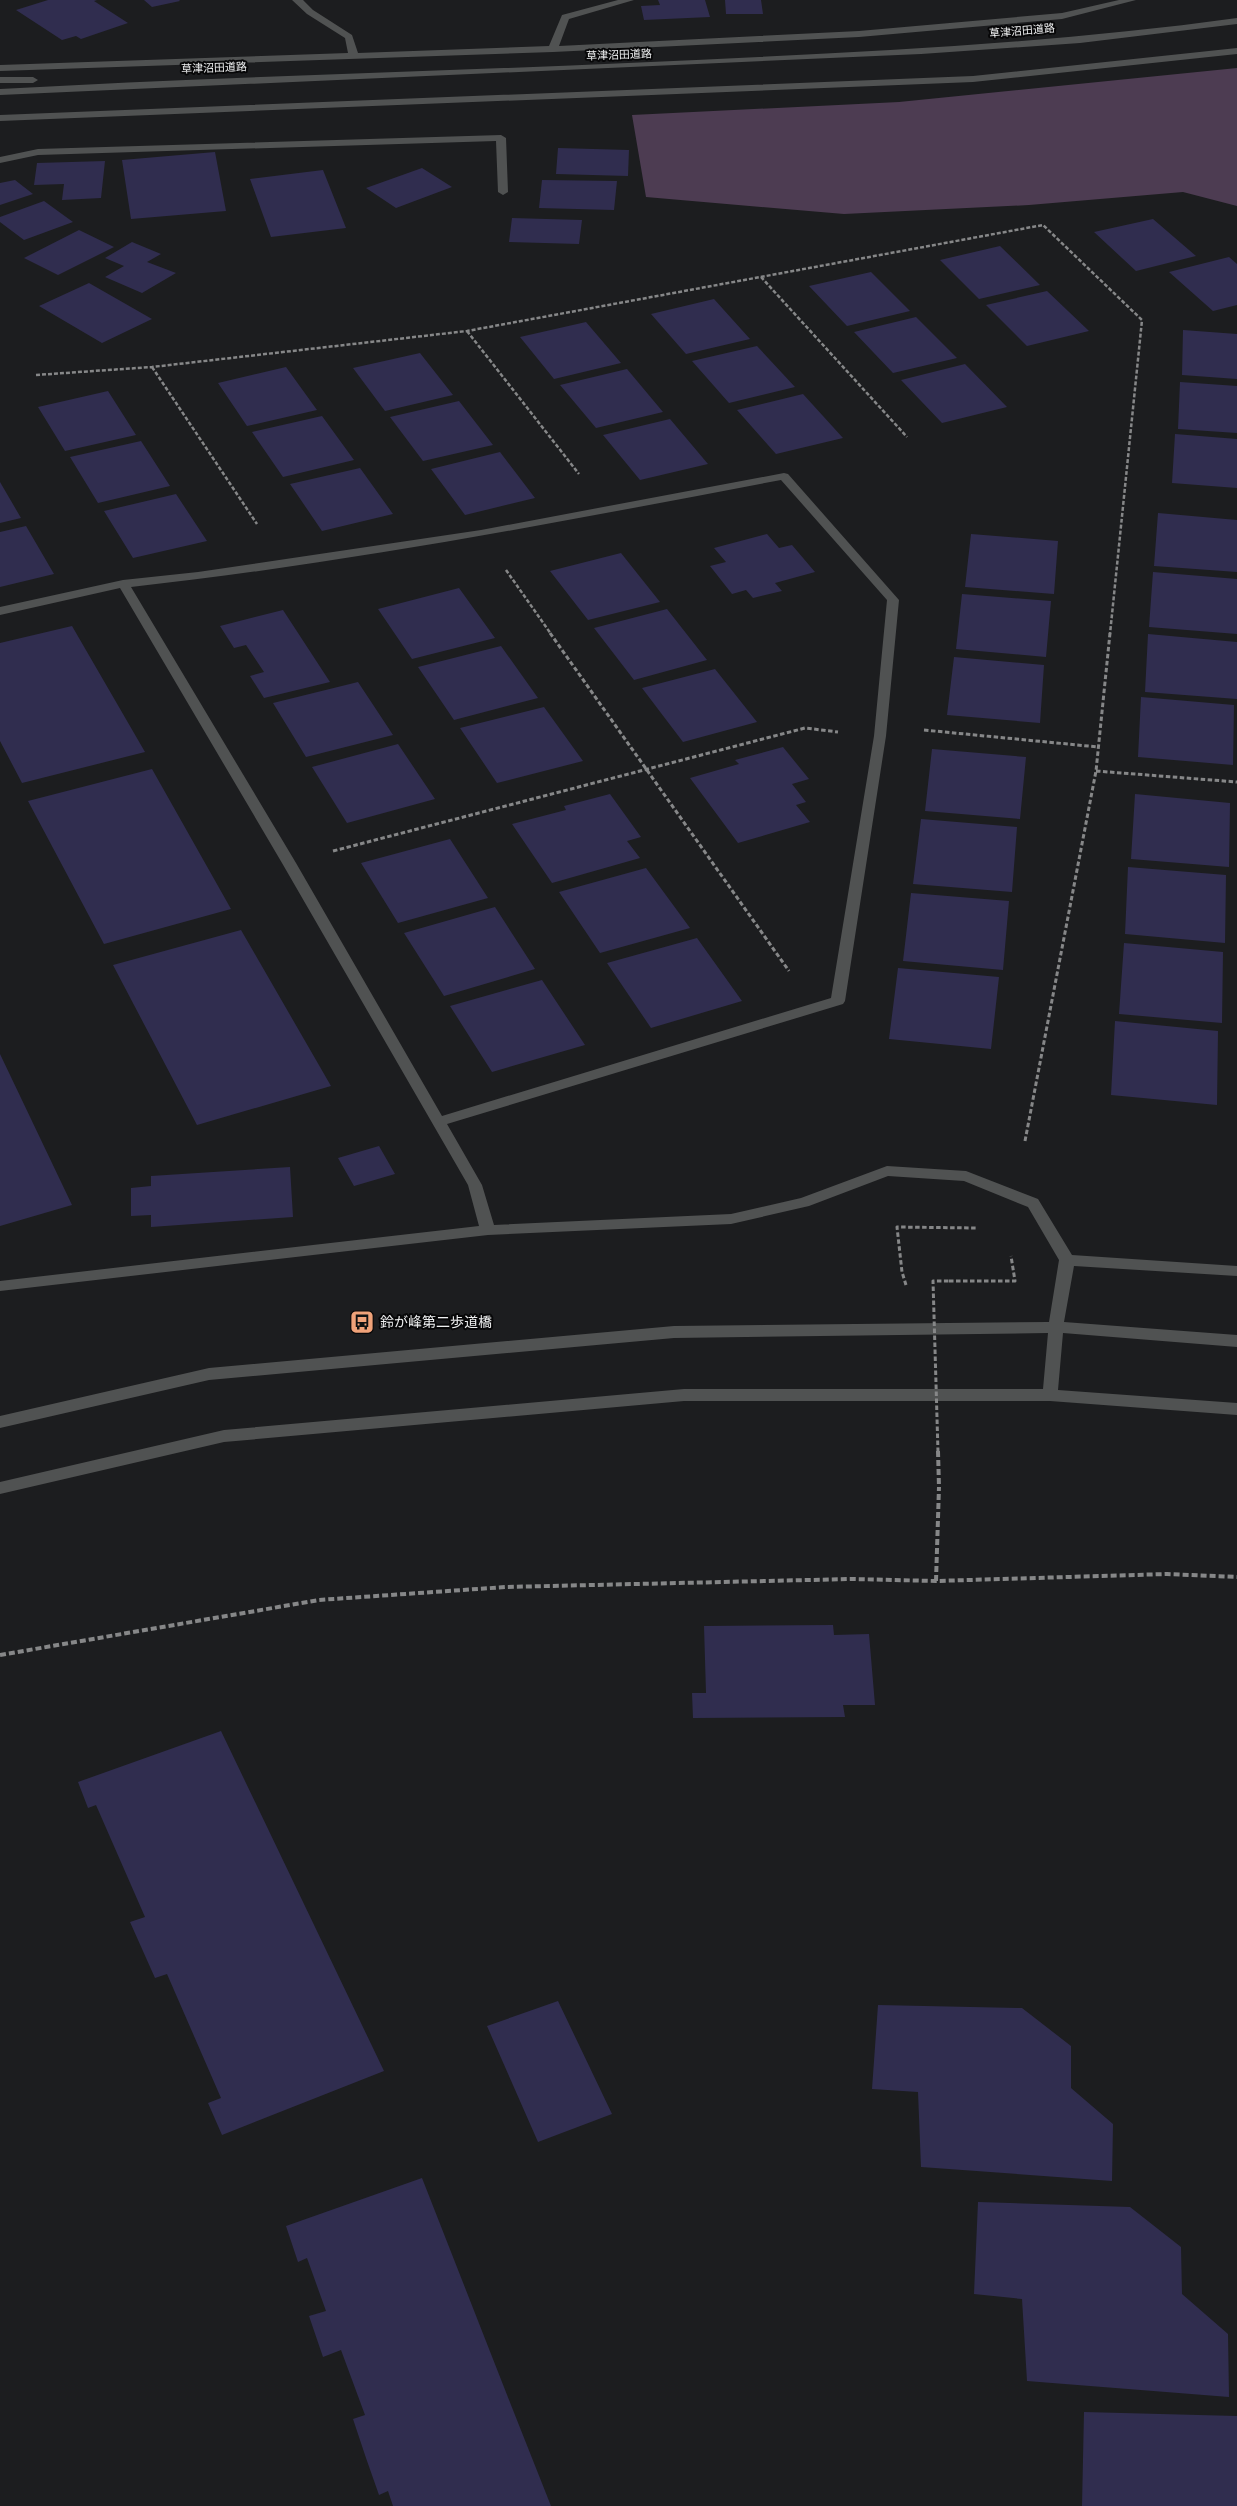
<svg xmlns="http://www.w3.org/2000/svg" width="1237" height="2506" font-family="'Fira Sans Condensed','Noto Sans JP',sans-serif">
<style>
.green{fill:#4d3c52}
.building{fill:#302d4f}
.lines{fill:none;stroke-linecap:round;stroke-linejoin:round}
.path-far2{stroke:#868788;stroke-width:2.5;stroke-dasharray:4 2;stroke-linecap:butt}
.path-far1{stroke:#868788;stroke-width:3;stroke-dasharray:4.5 2.5;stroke-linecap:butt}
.path{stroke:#868788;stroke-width:4;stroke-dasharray:6 3;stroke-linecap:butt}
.minor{fill:#505252;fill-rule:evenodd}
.path-bridge-far1{stroke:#868788;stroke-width:3;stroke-dasharray:4.5 2.5;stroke-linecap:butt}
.path-bridge{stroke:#868788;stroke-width:4;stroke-dasharray:6 3;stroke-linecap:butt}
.labels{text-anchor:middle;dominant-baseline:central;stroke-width:4;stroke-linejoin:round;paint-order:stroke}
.far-street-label{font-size:11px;fill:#eff0f1;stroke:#070708}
.poi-label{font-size:14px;fill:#eff0f1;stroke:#070708;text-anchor:start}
</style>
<rect width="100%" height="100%" fill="#1c1d1f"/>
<path class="green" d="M 1237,68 L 1237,206 L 1183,192 L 1029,205 L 844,214 L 646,197 L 632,115 L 899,102 Z"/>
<path class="building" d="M 48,0 L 97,0 L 94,1 L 128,23 L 81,39 L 76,36 L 62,40 L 16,10 Z
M 144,0 L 179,0 L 180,1 L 152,7 Z
M 658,0 L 705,0 L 710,17 L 644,20 L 641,6 L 660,5 Z
M 725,0 L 761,0 L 763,14 L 726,14 Z
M 558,148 L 629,150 L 628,176 L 556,174 Z
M 215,152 L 226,211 L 131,219 L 122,160 Z
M 105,161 L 101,198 L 62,200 L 64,184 L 34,185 L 37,163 Z
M 422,168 L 452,187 L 396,208 L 366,188 Z
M 323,170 L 346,228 L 271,237 L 250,179 Z
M 15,180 L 33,194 L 0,205 L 0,183 Z
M 542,180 L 617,181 L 614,210 L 539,208 Z
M 44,201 L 73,222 L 24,240 L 0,222 L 0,217 Z
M 512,218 L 582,220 L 579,244 L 509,242 Z
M 1153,219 L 1196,256 L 1136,271 L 1094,232 Z
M 79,230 L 114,247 L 58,275 L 24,258 Z
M 132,242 L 161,254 L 147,262 L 176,273 L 142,293 L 105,277 L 124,266 L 105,258 Z
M 1000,246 L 1040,285 L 979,299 L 940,260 Z
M 1229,257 L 1237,264 L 1237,305 L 1213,311 L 1169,272 Z
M 871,272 L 910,311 L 847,326 L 809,286 Z
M 89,283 L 152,319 L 102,343 L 39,306 Z
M 1047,291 L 1089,331 L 1027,346 L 986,305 Z
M 714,299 L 750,339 L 686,354 L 651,314 Z
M 916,317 L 957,358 L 893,373 L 854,332 Z
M 586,322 L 621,363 L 554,379 L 520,337 Z
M 1183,330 L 1237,334 L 1237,379 L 1182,375 Z
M 757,346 L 795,387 L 729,403 L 692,361 Z
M 420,353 L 453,395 L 385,411 L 353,368 Z
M 965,364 L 1007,407 L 942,423 L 901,380 Z
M 286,367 L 317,410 L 247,426 L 218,383 Z
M 627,369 L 663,412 L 596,428 L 560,385 Z
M 1180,382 L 1237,386 L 1237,433 L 1178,429 Z
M 108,391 L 136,435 L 65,451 L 38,407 Z
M 803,394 L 843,438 L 776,454 L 737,410 Z
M 459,401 L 493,445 L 423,461 L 390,417 Z
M 322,416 L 354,460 L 283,477 L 252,432 Z
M 670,419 L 708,464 L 640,480 L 603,435 Z
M 1175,434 L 1237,439 L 1237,488 L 1172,483 Z
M 141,441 L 170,486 L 98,503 L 70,457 Z
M 500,452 L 535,498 L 465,515 L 431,469 Z
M 360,468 L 393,514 L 322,531 L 290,484 Z
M 0,482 L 21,518 L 0,523 Z
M 176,494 L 207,541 L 133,558 L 104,511 Z
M 1158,513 L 1237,520 L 1237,572 L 1154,566 Z
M 26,526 L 54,574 L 0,587 L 0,532 Z
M 767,534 L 779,548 L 792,545 L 815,572 L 775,583 L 782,591 L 753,598 L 746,590 L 732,594 L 710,566 L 726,562 L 714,548 Z
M 971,534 L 1058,541 L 1054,594 L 965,587 Z
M 621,553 L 660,602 L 588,620 L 550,571 Z
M 1153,572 L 1237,579 L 1237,634 L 1149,627 Z
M 459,588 L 495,638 L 412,659 L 378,609 Z
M 962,594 L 1051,601 L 1046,657 L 956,649 Z
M 667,609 L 707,660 L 634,680 L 594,628 Z
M 283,610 L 330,682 L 264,698 L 250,676 L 264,672 L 246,645 L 234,648 L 220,626 Z
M 72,626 L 145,752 L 22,783 L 0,741 L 0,643 Z
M 1148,634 L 1237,642 L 1237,699 L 1145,692 Z
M 501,646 L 538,698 L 454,720 L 418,667 Z
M 954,657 L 1044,665 L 1040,723 L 947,715 Z
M 715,669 L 757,722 L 683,742 L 642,688 Z
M 358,682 L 393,735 L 306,757 L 273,703 Z
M 1141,697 L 1234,705 L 1233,765 L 1138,757 Z
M 544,707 L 583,761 L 497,783 L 460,728 Z
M 398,744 L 435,799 L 347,823 L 312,767 Z
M 783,747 L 809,779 L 792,784 L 806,802 L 796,805 L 810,822 L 738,843 L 690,778 L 739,764 L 735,760 Z
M 932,749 L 1026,757 L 1020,819 L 925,811 Z
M 152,769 L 231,909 L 104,944 L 28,801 Z
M 610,794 L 641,837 L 627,841 L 640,858 L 552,883 L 512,824 L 566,810 L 564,806 Z
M 1135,794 L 1230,803 L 1229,867 L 1131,859 Z
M 921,819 L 1017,827 L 1012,892 L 913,884 Z
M 450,839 L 488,898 L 398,923 L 361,863 Z
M 1128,867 L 1226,875 L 1225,943 L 1125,934 Z
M 646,868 L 690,928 L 600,953 L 559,892 Z
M 911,893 L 1009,901 L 1003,970 L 903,961 Z
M 495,907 L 535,969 L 444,996 L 404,933 Z
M 241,930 L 331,1086 L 197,1125 L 113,965 Z
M 697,938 L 742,1001 L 651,1028 L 607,963 Z
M 1124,943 L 1223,952 L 1222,1023 L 1119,1014 Z
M 898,968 L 999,977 L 991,1049 L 889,1039 Z
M 542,980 L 585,1045 L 492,1072 L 450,1006 Z
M 1115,1021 L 1218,1031 L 1217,1105 L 1111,1095 Z
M 0,1054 L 72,1205 L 0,1226 Z
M 379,1146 L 395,1174 L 354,1186 L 338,1158 Z
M 290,1167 L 293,1217 L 151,1227 L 151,1215 L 131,1216 L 131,1188 L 151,1186 L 151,1176 Z
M 833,1625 L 834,1635 L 869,1634 L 875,1705 L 843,1705 L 845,1717 L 693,1718 L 692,1693 L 706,1693 L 704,1626 Z
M 221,1731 L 384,2071 L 222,2135 L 208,2103 L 221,2098 L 167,1974 L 155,1978 L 130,1922 L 145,1917 L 96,1805 L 88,1808 L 78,1782 Z
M 558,2001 L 612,2114 L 538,2142 L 487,2026 Z
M 878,2005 L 1022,2008 L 1071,2046 L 1071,2088 L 1113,2124 L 1112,2181 L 921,2167 L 918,2092 L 872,2089 Z
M 422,2178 L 511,2405 L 551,2506 L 393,2506 L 388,2491 L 379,2495 L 366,2458 L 353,2419 L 365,2415 L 341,2350 L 323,2357 L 309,2316 L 326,2311 L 307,2258 L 298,2262 L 286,2226 Z
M 978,2202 L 1130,2207 L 1181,2247 L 1182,2294 L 1228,2334 L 1229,2397 L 1027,2381 L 1022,2299 L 974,2294 Z
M 1084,2412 L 1237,2416 L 1237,2506 L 1082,2506 Z"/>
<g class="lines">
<path class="path-far2" d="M 761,277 L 907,437
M 467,331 L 579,474
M 152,367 L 257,524
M 36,375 L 152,367 L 467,331 L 1043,225 L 1142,320 L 1110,634
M 506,570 L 551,634"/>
<path class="path-far1" d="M 550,633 L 789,971
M 924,730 L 1098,747
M 1096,771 L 1237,782
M 333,851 L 805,728 L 838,732
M 1025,1141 L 1096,771 L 1110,633
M 949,1281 L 1015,1281 L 1011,1256
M 906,1285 L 902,1272 L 897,1227 L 976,1228"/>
<path class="path" d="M 936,1581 L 939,1487
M 0,1655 L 319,1600 L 506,1587 L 852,1579 L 936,1581 L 1167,1574 L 1237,1577"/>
<path class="minor" d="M 292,0 L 303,0 L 313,10 L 352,35 L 358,53 L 549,46 L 562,15 L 618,0 L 634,0 L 569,19 L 559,46 L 859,31 L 1062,13 L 1119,0 L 1136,0 L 1062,19 L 859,37 L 553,52 L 0,71 L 0,65 L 348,53 L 345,38 L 307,14 Z
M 1237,18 L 1237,24 L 1080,43 L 921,54 L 0,95 L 0,89 C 253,75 506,70 759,57 C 919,49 1078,40 1237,18 Z
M 1237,48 L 1237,54 L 973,82 L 0,121 L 0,115 L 973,76 Z
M 0,77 L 33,77 L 38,80 L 33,83 L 0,83 Z
M 501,135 L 506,138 L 508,192 L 503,195 L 498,192 L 496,141 L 38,155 L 0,163 L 0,157 L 38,149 Z
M 784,473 L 788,474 L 899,600 L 886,736 L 845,1001 L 843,1004 L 447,1124 L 482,1185 L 494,1225 L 731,1214 L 801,1198 L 887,1166 L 966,1171 L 1038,1199 L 1072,1255 L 1237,1266 L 1237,1276 L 1074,1266 L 1064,1322 L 1237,1335 L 1237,1347 L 1063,1333 L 1058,1390 L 1237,1403 L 1237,1415 L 1050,1401 L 684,1401 L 224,1442 L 0,1494 L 0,1482 L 224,1430 L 684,1389 L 1043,1389 L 1048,1333 L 674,1338 L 209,1380 L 0,1428 L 0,1416 L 209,1368 L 674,1326 L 1049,1322 L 1059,1260 L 1028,1207 L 964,1181 L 888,1176 L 809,1206 L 731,1224 L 488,1235 L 0,1291 L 0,1281 L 479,1226 L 468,1185 L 282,863 L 120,588 L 0,615 L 0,607 L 123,580 L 198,572 L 481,530 ZM 781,480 L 887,600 L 874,736 L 831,998 L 442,1116 L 296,863 L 131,587 C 349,563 565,521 781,480 Z"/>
<path class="path-bridge-far1" d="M 938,1452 L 933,1281 L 949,1281"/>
<path class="path-bridge" d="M 938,1451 L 939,1487"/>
</g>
<defs>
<g id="bus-square" transform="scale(1.25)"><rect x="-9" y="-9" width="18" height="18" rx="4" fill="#f0a279" stroke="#070708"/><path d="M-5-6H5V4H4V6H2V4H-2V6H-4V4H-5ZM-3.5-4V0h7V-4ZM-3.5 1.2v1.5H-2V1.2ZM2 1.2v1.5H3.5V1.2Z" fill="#111"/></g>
</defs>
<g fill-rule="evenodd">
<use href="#bus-square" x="362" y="1322"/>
</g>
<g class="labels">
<g class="far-street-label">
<text transform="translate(1022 31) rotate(-5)">草津沼田道路</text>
<text transform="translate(619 55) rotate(-2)">草津沼田道路</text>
<text transform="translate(214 68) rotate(-2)">草津沼田道路</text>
</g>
<g class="poi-label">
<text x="380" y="1322">鈴が峰第二歩道橋</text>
</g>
</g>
</svg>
